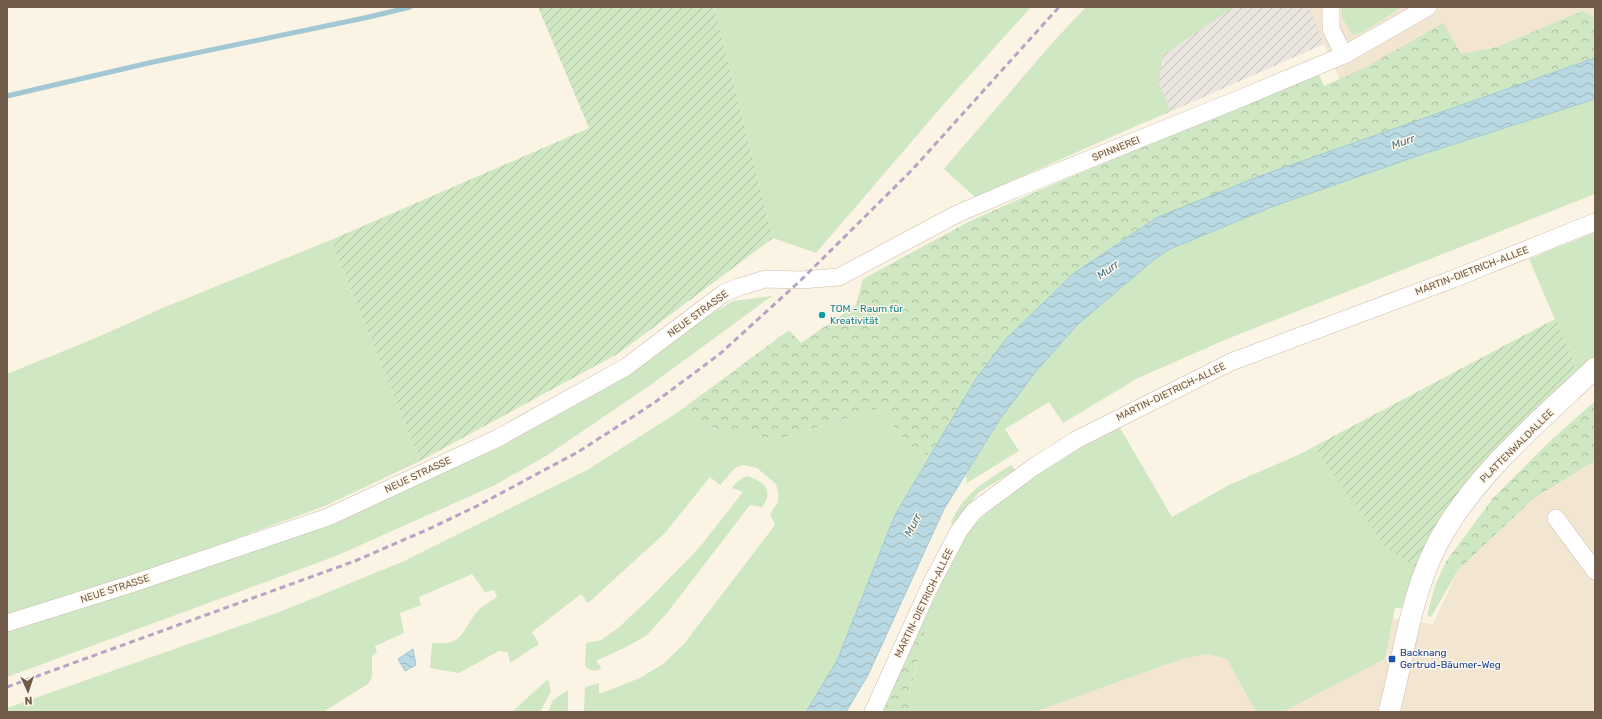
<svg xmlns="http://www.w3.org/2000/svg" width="1602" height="719" font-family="Rubik,sans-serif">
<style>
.residential{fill:#f2e6d3}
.industrial{fill:url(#industrial-furrows)}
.grass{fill:#cfe7c3}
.forest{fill:url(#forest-crowns)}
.garden{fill:url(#garden-furrows)}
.water{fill:url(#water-waves);stroke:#a1c8d4}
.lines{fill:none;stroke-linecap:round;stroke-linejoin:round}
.stream{stroke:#a1c8d4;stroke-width:5}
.minor-casing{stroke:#cbbcab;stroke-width:18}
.tertiary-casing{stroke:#cbbcab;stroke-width:22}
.minor{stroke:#fff;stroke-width:17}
.tertiary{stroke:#fff;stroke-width:21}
.rail{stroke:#b7a3c3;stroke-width:3;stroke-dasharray:6 4;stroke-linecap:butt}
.culture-dot{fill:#0f9aa8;stroke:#fef7ea;stroke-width:1.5}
.transit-dot{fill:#1a4fb4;stroke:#fef7ea;stroke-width:1.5}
.labels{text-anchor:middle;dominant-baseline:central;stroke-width:3;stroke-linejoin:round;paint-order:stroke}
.street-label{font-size:10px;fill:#715c4b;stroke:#fef7ea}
.culture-label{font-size:10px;fill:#0d838f;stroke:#fef7ea;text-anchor:start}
.transit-label{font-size:10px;fill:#164399;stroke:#fef7ea;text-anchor:start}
.water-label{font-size:11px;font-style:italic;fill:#477484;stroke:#fef7ea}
</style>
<defs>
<pattern id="industrial-furrows" width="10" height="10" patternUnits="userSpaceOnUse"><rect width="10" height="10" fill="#eae5de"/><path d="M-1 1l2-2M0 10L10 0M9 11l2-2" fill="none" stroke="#c2bdb6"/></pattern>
<pattern id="forest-crowns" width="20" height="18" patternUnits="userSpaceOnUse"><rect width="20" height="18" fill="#cfe7c3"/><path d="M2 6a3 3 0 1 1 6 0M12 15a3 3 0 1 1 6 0" fill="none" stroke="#acbea0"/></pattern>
<pattern id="garden-furrows" width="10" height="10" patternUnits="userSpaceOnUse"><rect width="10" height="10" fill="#cfe7c3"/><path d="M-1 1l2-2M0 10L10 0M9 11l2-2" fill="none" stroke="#acbea0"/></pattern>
<pattern id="water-waves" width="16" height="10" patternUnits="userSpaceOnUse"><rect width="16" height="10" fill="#badae3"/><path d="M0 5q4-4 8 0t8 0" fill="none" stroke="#9cb4ba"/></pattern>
</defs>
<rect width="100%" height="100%" fill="#fbf4e4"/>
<path class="residential" d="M 1308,7 L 1595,7 L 1595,58 L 1367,140 Z
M 1595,461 L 1595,712 L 1283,712 L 1385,659 L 1393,619 L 1433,624 L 1458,570 L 1534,498 Z
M 1207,654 L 1227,659 L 1256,712 L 1034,712 L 1182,659 Z"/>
<path class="industrial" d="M 1086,7 L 1309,7 L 1324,44 L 1149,121 L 944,169 L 1055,40 Z"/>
<path class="grass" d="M 714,7 L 1031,7 L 943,105 L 816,253 L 773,238 Z
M 1086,7 L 1234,7 L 1162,56 L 1159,84 L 1170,111 L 975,197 L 944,169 L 1055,40 Z
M 1343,7 L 1402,7 L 1363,32 L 1353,35 L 1341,16 Z
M 1595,99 L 1595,194 L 1227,339 L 1138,378 L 1063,423 L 1049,402 L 1005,429 L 1019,451 L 967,483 L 966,475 L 1000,419 L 1037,370 L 1078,324 L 1156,258 L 1170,249 L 1274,206 L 1400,162 Z
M 1595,232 L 1595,357 L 1578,373 L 1529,259 Z
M 331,240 L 420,461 L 325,506 L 178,560 L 7,617 L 7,374 L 91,340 L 165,307 Z
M 772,296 L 649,386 L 546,456 L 495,485 L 336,556 L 7,677 L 7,631 L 330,524 L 502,446 L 610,386 L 704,318 L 733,301 Z
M 879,408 L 910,446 L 931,457 L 895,515 L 837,661 L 806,712 L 584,712 L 585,687 L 599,683 L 599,694 L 640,678 L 663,664 L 684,644 L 775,525 L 770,514 L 778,502 L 778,492 L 776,484 L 757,468 L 743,465 L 735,468 L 720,485 L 710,477 L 665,533 L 588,603 L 581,594 L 532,632 L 539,644 L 510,663 L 508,652 L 499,651 L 459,673 L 430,668 L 432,643 C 465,646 460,632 477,612 C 481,606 491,602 497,597 L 494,590 L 485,592 L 472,574 L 419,597 L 421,605 L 400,613 L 404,633 L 375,646 L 377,652 L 372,656 L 372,677 L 368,684 L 323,712 L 7,712 L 7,708 L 282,611 L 402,562 L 589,469 L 678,412 L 723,432 L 780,439 Z
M 1119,426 L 1172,517 L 1229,485 L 1298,455 L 1315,446 L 1322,458 L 1417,569 L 1404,608 L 1395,608 L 1385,659 L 1283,712 L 1256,712 L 1227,659 L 1207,654 L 1182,659 L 1034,712 L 909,712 L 909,694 L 925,633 L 925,617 L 967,532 L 999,501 L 1072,452 Z
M 1011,465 L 1015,470 L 978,493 L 954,525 L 951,522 C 965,492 985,482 1011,465 Z
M 747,476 C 765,482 774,490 762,507 L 750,505 L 667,613 L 646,636 L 624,648 L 596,661 L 600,666 L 601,669 C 594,672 591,671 585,666 L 586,643 L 601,640 L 617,629 L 648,600 L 699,548 L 743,492 L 732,488 C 736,482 740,479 747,476 Z
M 1445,563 L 1458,570 L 1431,617 L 1427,615 L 1435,586 Z
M 548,679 L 551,691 L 540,712 L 512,712 Z
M 568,690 L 568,712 L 548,712 L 553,700 Z"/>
<path class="forest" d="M 1582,11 L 1595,18 L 1595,58 L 1367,140 L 1156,218 L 1073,274 L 1007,338 L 976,379 L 931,457 L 910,446 L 879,408 L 780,439 L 723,432 L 678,412 L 789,330 L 801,343 L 856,305 L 863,279 L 968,222 L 1042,189 L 1318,73 L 1324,86 L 1368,66 L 1443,23 L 1461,54 L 1497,47 Z
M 1595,401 L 1595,461 L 1534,498 L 1458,570 L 1445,563 L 1493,498 L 1550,441 Z
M 925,617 L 925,633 L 909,694 L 909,712 L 880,712 Z"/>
<path class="garden" d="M 538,7 L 714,7 L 773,238 L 619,353 L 420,461 L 331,240 L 589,128 Z
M 1555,319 L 1578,373 L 1417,569 L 1386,548 L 1322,458 L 1315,446 Z"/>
<path class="water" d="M 1595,58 L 1595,99 L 1417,156 L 1274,206 L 1170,249 L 1156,258 L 1078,324 L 1037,370 L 1000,419 L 944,509 L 868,675 L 846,712 L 806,712 L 837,661 L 895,515 L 976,379 L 1007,338 L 1073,274 L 1156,218 L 1260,176 Z
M 413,649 L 416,665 L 405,671 L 398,659 Z"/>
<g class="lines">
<path class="stream" d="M 7,96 L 153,62 L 369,17 L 410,7"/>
<g class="minor-casing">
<path id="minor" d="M 1331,7 L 1331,29 L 1344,55
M 1556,518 L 1595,571
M 7,623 L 128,585 L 328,517 L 496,439 L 626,367 L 724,293 L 739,287 L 765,279 L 801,280 L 839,277 L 957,214 L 1015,189 L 1239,99 L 1344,55 L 1428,7
M 873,712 L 930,586 L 959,531 L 974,511 L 1035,466 L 1076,440 L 1231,362 L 1453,279 L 1595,222"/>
</g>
<g class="tertiary-casing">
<path id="tertiary" d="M 1389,712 C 1403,660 1409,606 1431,557 C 1464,483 1537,424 1595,368"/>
</g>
<use href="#minor" class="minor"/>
<use href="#tertiary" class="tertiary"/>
<path class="rail" d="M 7,687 L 355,561 L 431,528 L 479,505 L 578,452 L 654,403 L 721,353 L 801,280 L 912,170 L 1059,7"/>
</g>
<circle class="culture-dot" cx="822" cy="315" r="4"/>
<rect class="transit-dot" x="1388" y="655" width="8" height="8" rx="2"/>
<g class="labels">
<g class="street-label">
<text transform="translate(1116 149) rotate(-22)">SPINNEREI</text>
<text transform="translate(1472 271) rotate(-21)">MARTIN-DIETRICH-ALLEE</text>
<text transform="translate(698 314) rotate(-36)">NEUE STRASSE</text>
<text transform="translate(1171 392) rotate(-26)">MARTIN-DIETRICH-ALLEE</text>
<text transform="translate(1517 446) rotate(-45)">PLATTENWALDALLEE</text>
<text transform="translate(418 475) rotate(-25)">NEUE STRASSE</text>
<text transform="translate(115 589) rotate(-18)">NEUE STRASSE</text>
<text transform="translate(924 603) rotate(-64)">MARTIN-DIETRICH-ALLEE</text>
</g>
<g class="culture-label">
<text x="830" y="309">TOM - Raum für<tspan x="830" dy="12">Kreativität</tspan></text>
</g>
<g class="transit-label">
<text x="1400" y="653">Backnang<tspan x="1400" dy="12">Gertrud-Bäumer-Weg</tspan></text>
</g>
<g class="water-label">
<text transform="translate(1403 142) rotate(-19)">Murr</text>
<text transform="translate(1108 270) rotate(-35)">Murr</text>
<text transform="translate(913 525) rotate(-63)">Murr</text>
</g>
</g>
<rect width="1602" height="719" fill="none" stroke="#715c4b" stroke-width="16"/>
<g transform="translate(28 691) rotate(177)" stroke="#fef7ea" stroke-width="3" paint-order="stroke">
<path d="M0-3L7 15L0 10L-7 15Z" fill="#715c4b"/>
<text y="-6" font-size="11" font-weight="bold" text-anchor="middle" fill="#715c4b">N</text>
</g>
</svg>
